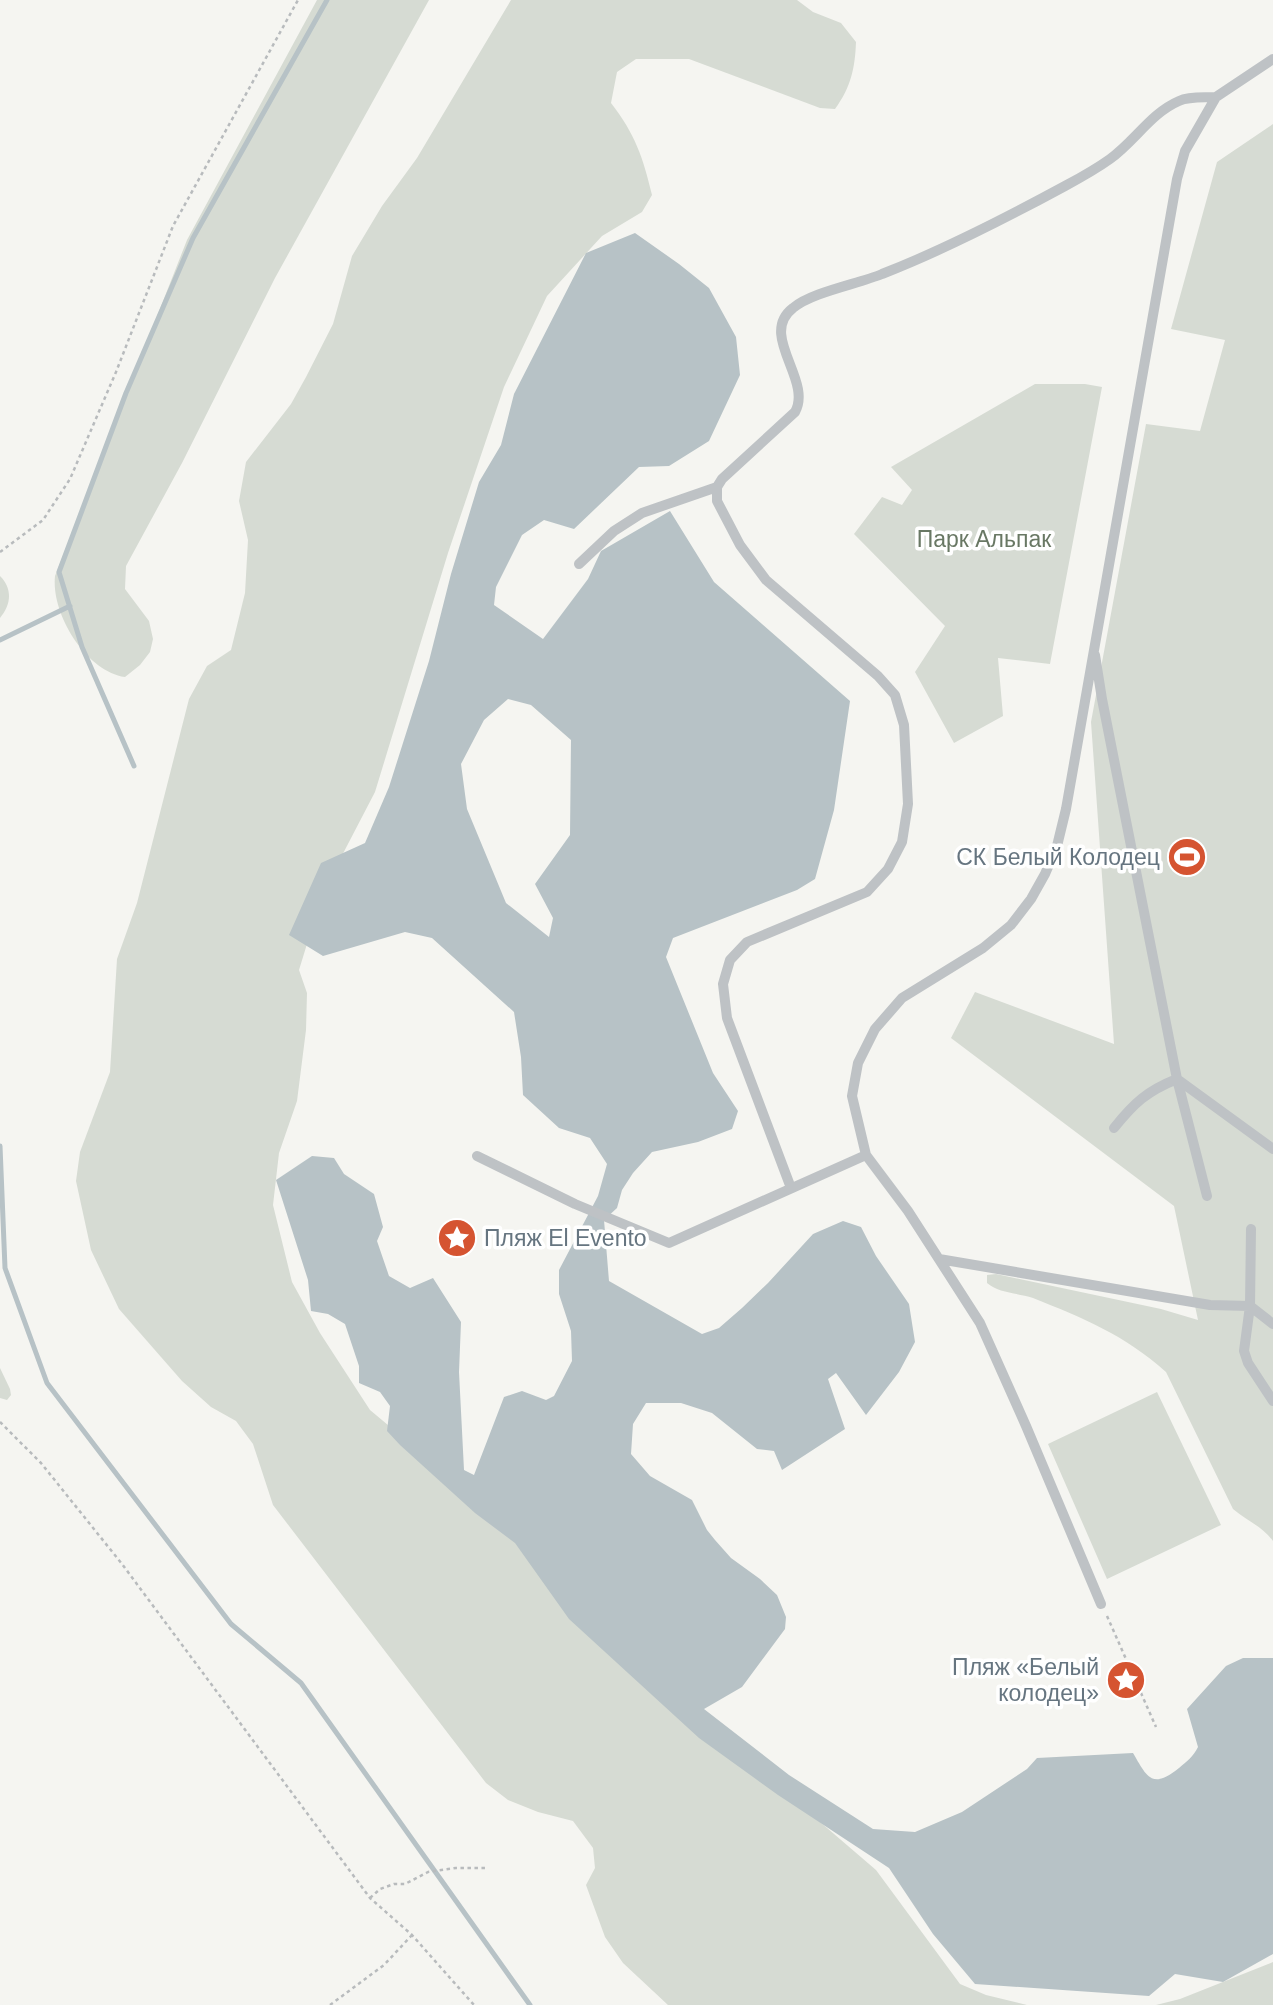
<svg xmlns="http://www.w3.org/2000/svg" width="1273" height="2005" font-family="Helvetica,sans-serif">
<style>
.green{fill:#d6dbd3}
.water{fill:#b7c2c6;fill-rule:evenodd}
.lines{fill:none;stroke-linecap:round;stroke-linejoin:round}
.stream{stroke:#b7c2c6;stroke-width:5}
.path{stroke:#b8bbbd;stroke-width:2.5;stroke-dasharray:3.5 3.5;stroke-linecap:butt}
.service{stroke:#bec2c5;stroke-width:10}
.labels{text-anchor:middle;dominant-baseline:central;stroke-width:7;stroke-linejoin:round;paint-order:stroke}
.park-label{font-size:23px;fill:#697864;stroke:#fff}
.poi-label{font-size:23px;fill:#667580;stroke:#fff;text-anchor:end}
</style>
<rect width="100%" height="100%" fill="#f5f5f1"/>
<path class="green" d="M 317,0 L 429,0 L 275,278 L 182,463 L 126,566 L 125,589 L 149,621 L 153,639 L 150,652 L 140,665 L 125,677 C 86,671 51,614 55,576 L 187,240 Z
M 511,0 L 797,0 L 813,12 L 841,23 L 856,42 C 855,68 851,87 835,109 L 820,108 L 689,59 L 636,59 L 617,72 L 611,103 C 635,134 643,157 652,195 L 642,212 L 602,236 L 547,296 L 504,387 L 448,553 L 375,792 L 323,892 L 299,970 L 307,993 L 306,1030 L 297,1101 L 279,1153 L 273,1205 L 292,1282 L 320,1333 L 370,1410 L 486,1507 L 721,1737 L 876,1870 L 960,1984 L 986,1995 L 1027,2005 L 668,2005 L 623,1963 L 605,1937 L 586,1885 L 595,1868 L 593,1848 L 573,1821 L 538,1812 L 508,1800 L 486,1783 L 273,1505 L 253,1444 L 236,1421 L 211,1407 L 182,1381 L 119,1309 L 91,1250 L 76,1181 L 80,1152 L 110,1072 L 117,959 L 137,903 L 189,699 L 207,666 L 231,650 L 245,593 L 248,540 L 239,501 L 246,462 L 291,404 L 306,377 L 333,324 L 352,256 L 382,206 L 417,158 Z
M 1273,124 L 1273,1541 C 1262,1526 1247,1521 1233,1509 L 1166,1372 C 1125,1335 1083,1318 1033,1298 C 1018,1293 998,1293 987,1283 L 987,1275 L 996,1274 L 1161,1309 L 1198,1320 L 1174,1206 L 951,1038 L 975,992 L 1114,1044 L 1091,722 L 1146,424 L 1200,431 L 1225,340 L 1171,329 L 1217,162 Z
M 1035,384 L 1085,384 L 1102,387 L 1050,664 L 998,658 L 1003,716 L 954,743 L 915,672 L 945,626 L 854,534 L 882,497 L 902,505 L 912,490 L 891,467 Z
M 0,576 C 13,589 11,605 0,618 Z
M 0,1368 L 10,1389 L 11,1395 L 7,1400 L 0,1398 Z
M 1157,1392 L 1221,1525 L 1107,1579 L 1048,1444 Z
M 1273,1962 L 1273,2005 L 1156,2005 L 1180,1999 Z"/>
<path class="water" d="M 635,233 L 679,264 L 709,288 L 736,337 L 740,375 L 709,441 L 669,466 L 639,467 L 574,529 L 544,520 L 522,535 L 496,587 L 494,605 L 543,639 L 588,579 L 601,551 L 670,511 L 714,582 L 850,701 L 834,810 L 815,879 L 797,890 L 673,938 L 666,957 L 713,1073 L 738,1111 L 732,1129 L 698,1142 L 652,1152 L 633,1173 L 622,1190 L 617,1208 L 604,1220 L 609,1281 L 702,1334 L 719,1328 L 742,1308 L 768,1283 L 813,1234 L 843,1221 L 861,1227 L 876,1256 L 909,1304 L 915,1342 L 899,1372 L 866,1415 L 836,1373 L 828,1379 L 845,1429 L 782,1470 L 774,1451 L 757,1449 L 712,1413 L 681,1403 L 646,1403 L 633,1424 L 631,1454 L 650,1476 L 692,1500 L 707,1530 L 715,1540 L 731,1558 L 760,1579 L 777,1595 L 786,1617 L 785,1629 L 742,1687 L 704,1709 L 789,1775 L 873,1829 L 915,1832 L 962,1812 L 1027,1769 L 1037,1758 L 1133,1753 C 1147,1777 1152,1790 1179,1768 C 1187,1761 1193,1757 1198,1747 L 1187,1709 L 1226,1666 L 1243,1658 L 1273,1658 L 1273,1954 L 1223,1982 L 1175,1974 L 1149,1996 L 975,1984 L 933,1934 L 889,1868 L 778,1795 L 699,1738 L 569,1619 L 515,1543 L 475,1513 L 400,1445 L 387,1431 L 390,1406 L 380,1392 L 359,1383 L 359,1366 L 345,1324 L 328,1314 L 311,1311 L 308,1280 L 276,1180 L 312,1156 L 334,1158 L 344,1174 L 374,1194 L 383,1227 L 377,1241 L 389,1276 L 410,1288 L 433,1278 L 461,1322 L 459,1372 L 464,1470 L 474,1475 L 504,1397 L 522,1391 L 546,1400 L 554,1396 L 572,1361 L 571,1331 L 559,1294 L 559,1270 L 598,1196 L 607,1164 L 590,1138 L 559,1128 L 523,1095 L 521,1057 L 514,1012 L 432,938 L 405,932 L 323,956 L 289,935 L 321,863 L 365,843 L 389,787 L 429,661 L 451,574 L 479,482 L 501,445 L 514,394 L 586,253 ZM 508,699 L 531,705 L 571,740 L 570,835 L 535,884 L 553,918 L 549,937 L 506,903 L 467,809 L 461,764 L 484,720 Z"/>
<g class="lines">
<path class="stream" d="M 0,640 L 70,606
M 134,766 L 82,647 L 59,572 L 126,393 L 193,238 L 327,0
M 0,1146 L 5,1268 L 47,1383 L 231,1624 L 301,1683 L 530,2005"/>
<path class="path" d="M 0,552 L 43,520 L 70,479 L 116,372 L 173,226 L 298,0
M 0,1422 L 41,1463 L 122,1564 L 370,1898 L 412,1935 L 474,2005
M 1107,1616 L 1156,1727
M 370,1898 L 380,1889 L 394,1884 L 405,1884 L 428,1872 L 456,1868 L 486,1868
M 330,2005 L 384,1965 L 412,1935"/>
<path class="service" d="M 579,564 L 614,531 L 642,513 L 717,487
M 1095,655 L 1102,699 L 1177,1079 L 1207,1196
M 1114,1128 C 1134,1103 1147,1091 1177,1079 L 1273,1149
M 477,1156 L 575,1204 L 669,1243 L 866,1155
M 791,1188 L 727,1018 L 723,984 L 730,960 L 747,942 L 867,892 L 888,869 L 902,842 L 908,804 L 904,725 L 895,695 L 878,676 L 766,580 L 740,545 L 717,501 L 717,487 L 722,479 L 795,412 C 813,380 758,335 793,308 C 812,292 858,284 882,274 C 944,250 1006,218 1065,186 C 1080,178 1096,169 1110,159 C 1135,141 1151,113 1179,101 C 1190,96 1205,98 1216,97
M 1251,1229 L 1250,1306 L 1244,1351 L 1248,1363 L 1273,1401
M 939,1259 L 1210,1305 L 1250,1306 L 1273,1324
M 1101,1604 L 1026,1426 L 980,1323 L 908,1211 L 866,1155 L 852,1096 L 858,1063 L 875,1029 L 902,998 L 983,948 L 1011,925 L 1031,899 L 1045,874 L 1057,846 L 1066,809 L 1177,179 L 1185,151 L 1216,97 L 1273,59"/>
</g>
<defs>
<g id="stadium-disc" transform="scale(2.0125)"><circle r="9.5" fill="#d55431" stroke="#fff"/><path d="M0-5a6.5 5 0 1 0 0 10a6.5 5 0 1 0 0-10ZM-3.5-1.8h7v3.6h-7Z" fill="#fff"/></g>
<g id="sight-disc" transform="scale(2.0125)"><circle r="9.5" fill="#d55431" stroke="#fff"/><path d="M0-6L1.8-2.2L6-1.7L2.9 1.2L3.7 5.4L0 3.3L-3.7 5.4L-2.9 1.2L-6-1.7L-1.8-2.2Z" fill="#fff"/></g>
</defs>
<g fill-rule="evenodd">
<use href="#stadium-disc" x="1187" y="857"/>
<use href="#sight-disc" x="457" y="1238"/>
<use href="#sight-disc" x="1126" y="1680"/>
</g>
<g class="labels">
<g class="park-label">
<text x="984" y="539">Парк Альпак</text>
</g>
<g class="poi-label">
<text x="1160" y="857">СК Белый Колодец</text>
<text x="484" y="1238" text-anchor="start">Пляж El Evento</text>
<text x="1099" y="1667">Пляж «Белый<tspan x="1099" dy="26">колодец»</tspan></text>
</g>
</g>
</svg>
